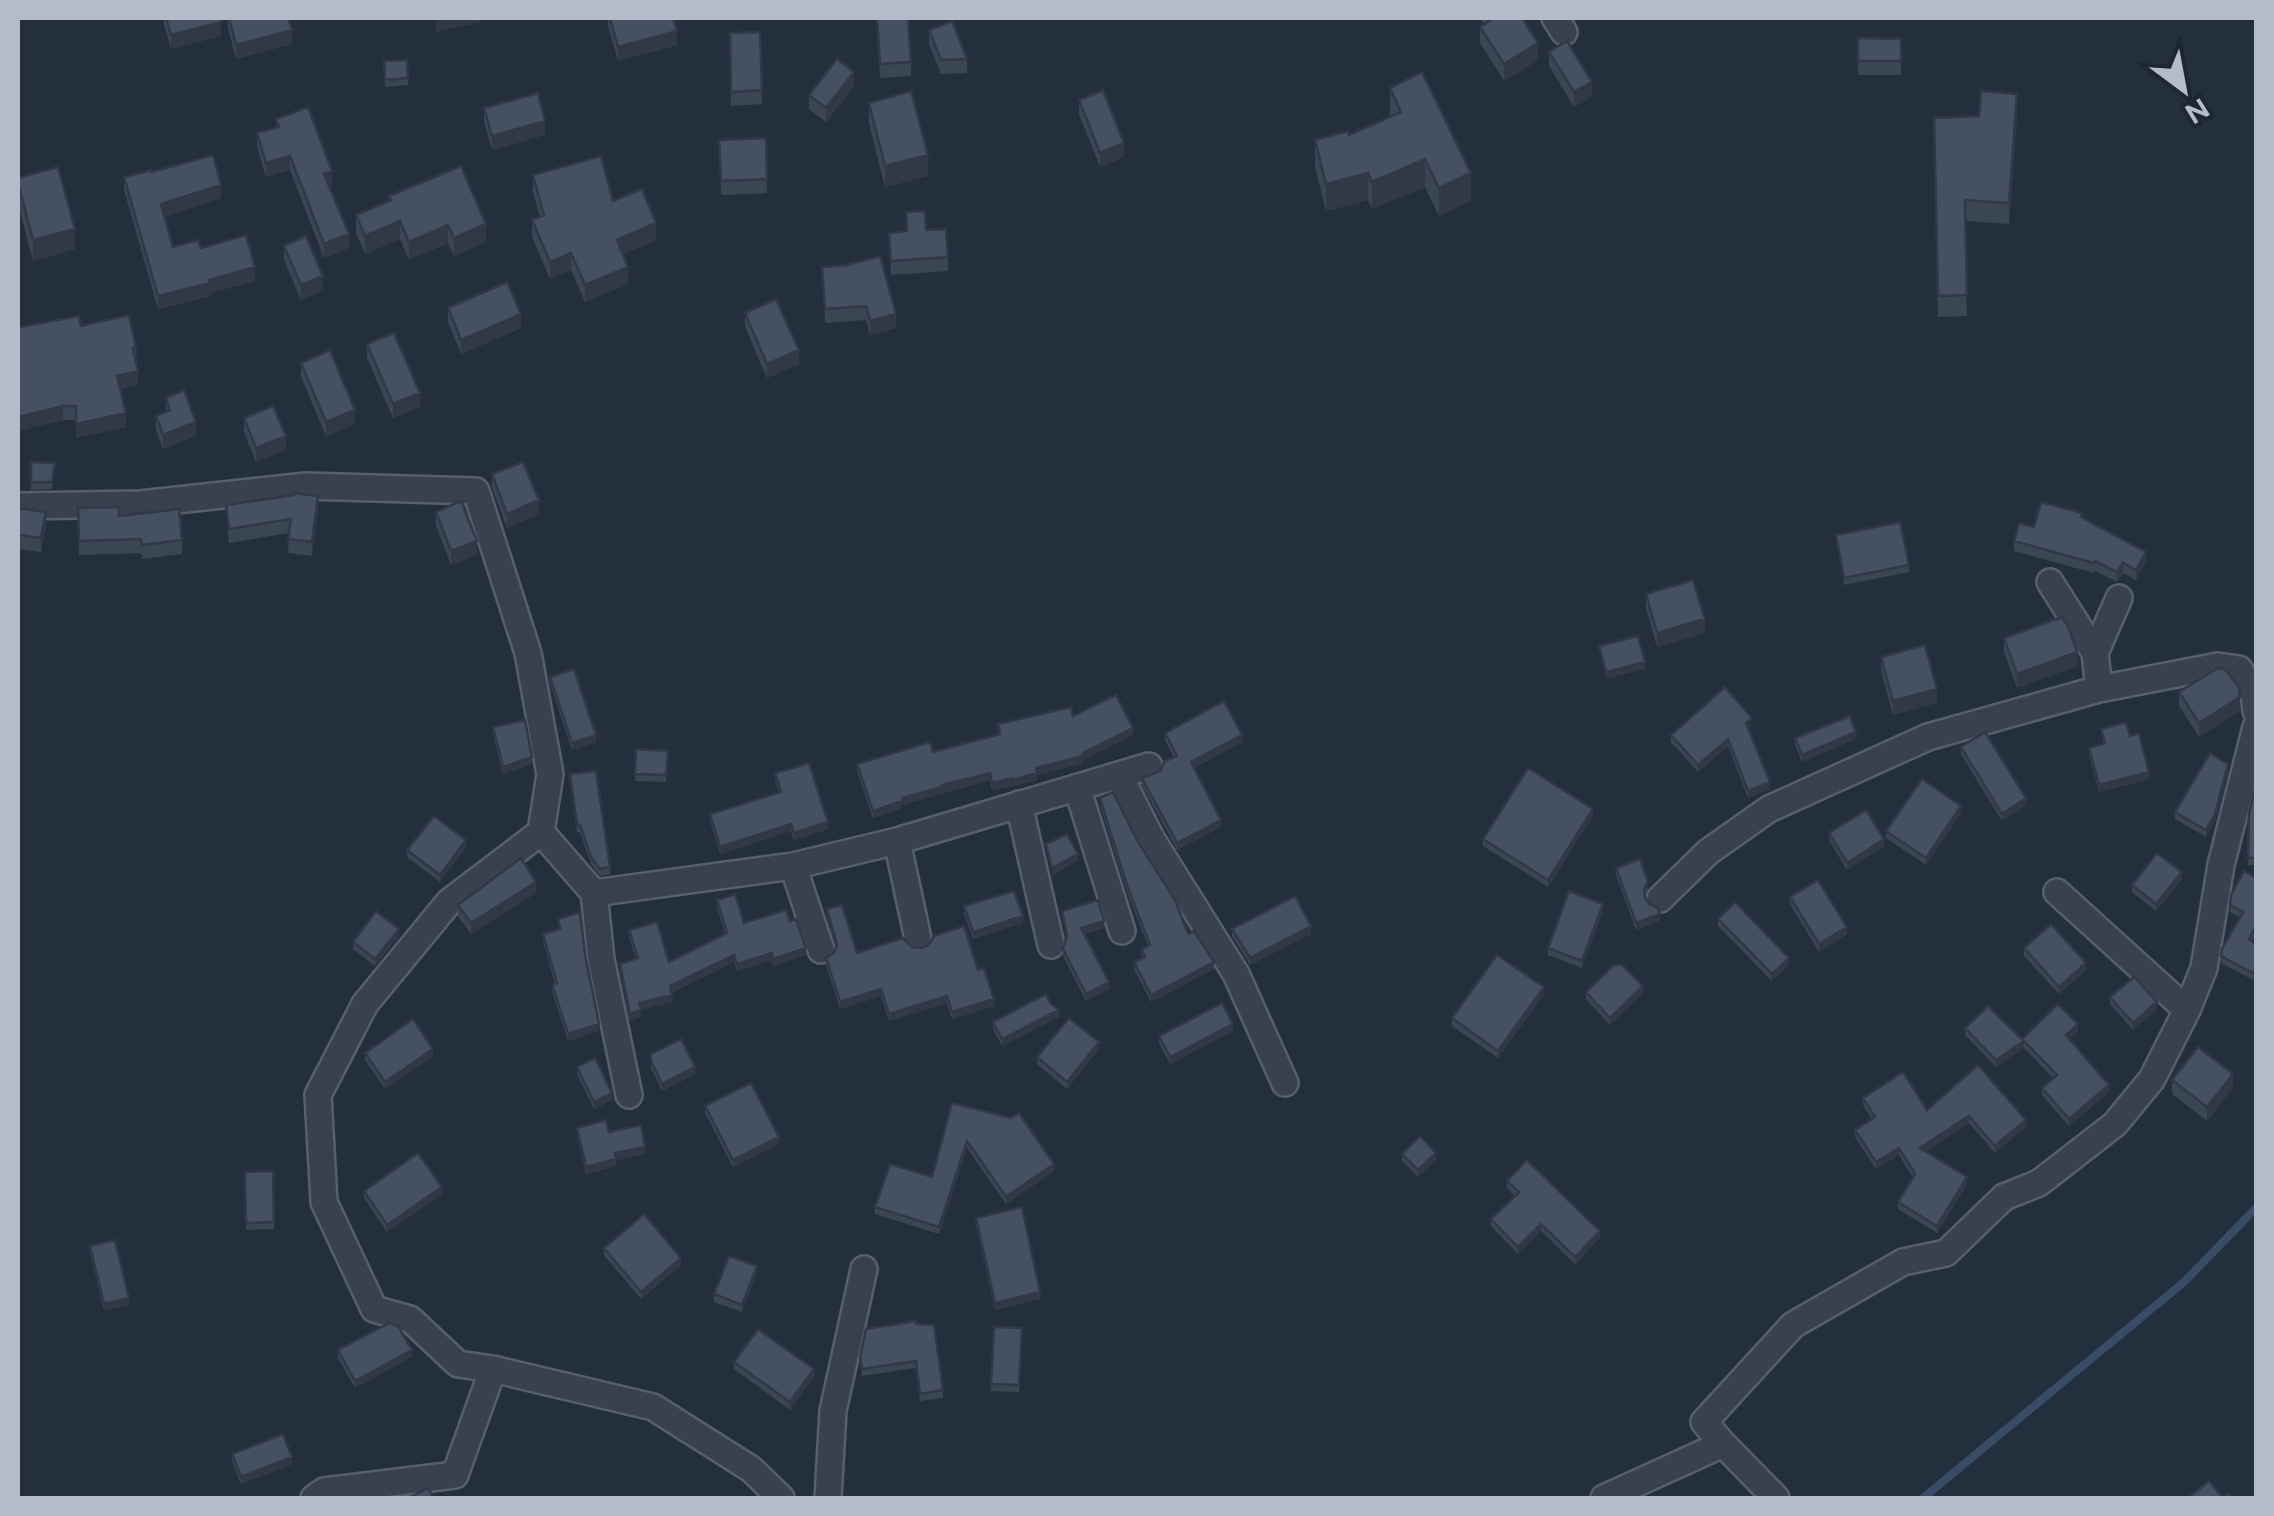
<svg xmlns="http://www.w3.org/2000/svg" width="2274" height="1516" font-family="Figtree,sans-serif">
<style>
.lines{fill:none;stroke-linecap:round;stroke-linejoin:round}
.stream{stroke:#394c67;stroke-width:8}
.minor-casing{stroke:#565f6c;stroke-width:30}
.minor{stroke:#38414e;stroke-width:25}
.wall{fill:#3b4654}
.shaded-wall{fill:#303945}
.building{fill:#455162;stroke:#303945;stroke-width:2.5}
</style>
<rect width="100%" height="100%" fill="#242f3e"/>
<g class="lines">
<path class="stream" d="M 1923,1498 L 2184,1282 L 2256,1208"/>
<g class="minor-casing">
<path id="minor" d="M 1555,18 L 1564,32
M 18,506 L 140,504 L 306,486 L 476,491 L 528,653 L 550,774 L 541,832 L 449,902 L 365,1004 L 318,1095 L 324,1202 L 374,1309 L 410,1319 L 458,1364 L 493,1369 L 653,1407 L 751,1469 L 781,1498
M 2050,582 L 2095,653 L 2099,689
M 2095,653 L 2119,598
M 1119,775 L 1152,840 L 1236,974 L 1285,1083
M 1077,787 L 1122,931
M 1019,804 L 1051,945
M 541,832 L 594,893 L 601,959 L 629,1095
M 897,841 L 918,939
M 793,866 L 821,950
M 2057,892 L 2187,1010
M 594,893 L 793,866 L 897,841 L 1149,766
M 1660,899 L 1708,852 L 1769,809 L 1928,737 L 2099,689 L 2218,666 L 2239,669 L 2254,694 L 2256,711
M 1723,1444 L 1704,1422 L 1793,1325 L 1903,1262 L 1946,1253 L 2004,1197 L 2039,1183 L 2115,1124 L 2152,1079 L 2187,1010 L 2204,968 L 2221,865 L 2256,727
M 314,1498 L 324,1491 L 455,1475 L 493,1369
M 828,1498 L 833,1411 L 864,1269
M 1604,1498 L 1723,1444 L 1776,1498"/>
</g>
<use href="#minor" class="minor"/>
</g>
<path class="wall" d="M 164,18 L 220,18 L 221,36 L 171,49 L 164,24 Z
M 228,18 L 288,18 L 292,44 L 236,59 L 228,28 Z
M 608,18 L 673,18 L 677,45 L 618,61 L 608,26 Z
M 876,18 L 911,62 L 911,76 L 880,78 Z
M 1480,18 L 1522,18 L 1538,60 L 1504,81 L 1480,43 L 1480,27 L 1484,24 Z
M 929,30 L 967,59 L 967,73 L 941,74 L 929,44 Z
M 760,32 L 762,104 L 731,106 L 730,33 Z
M 1858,38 L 1901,39 L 1901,75 L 1858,75 Z
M 1549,52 L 1592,96 L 1574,107 L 1549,66 Z
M 407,60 L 408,85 L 385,87 L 384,61 Z
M 854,86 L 826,122 L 809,109 L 809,95 Z
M 1390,88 L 1471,200 L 1439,216 L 1425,187 L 1372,209 L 1368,200 L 1326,211 L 1315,167 L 1315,140 L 1349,135 L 1390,117 Z
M 1079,100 L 1124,157 L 1100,167 L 1079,114 Z
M 869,103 L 928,176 L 885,187 L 869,123 Z
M 484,108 L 545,135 L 492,150 L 484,122 Z
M 2017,114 L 2009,224 L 1965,221 L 1967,316 L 1938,317 L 1934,138 Z
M 276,119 L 332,185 L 329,186 L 349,248 L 324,258 L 290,170 L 266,177 L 257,147 L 257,133 L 276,128 Z
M 766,138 L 767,193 L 721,195 L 719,140 Z
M 152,172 L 221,198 L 164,217 L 173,247 L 201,248 L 255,281 L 210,293 L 210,296 L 158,309 L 124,190 L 124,177 Z
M 533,175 L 613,201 L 656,240 L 623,254 L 628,284 L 585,302 L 571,270 L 550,279 L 532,237 L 532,220 L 540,217 L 533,192 Z
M 18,178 L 75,249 L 33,261 L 18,204 Z
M 389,196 L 486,242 L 454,256 L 448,243 L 409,260 L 400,239 L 365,254 L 356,233 L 356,215 L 389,201 Z
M 926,230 L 948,257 L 948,271 L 891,275 L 889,233 Z
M 284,246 L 323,290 L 301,300 L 284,260 Z
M 822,267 L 896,328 L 870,335 L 866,320 L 825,323 Z
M 448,308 L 521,328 L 461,354 L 448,322 Z
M 745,313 L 799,364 L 767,378 L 745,327 Z
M 81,326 L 136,348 L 138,385 L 120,389 L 126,427 L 76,438 L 76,420 L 63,420 L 18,431 L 19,327 Z
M 367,344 L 420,407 L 393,418 L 367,358 Z
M 301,363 L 355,424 L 326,436 L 301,377 Z
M 166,398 L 196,436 L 163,449 L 156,430 L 156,416 L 166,412 Z
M 244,418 L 286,450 L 256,462 L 244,432 Z
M 31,462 L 55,470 L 52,489 L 31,490 Z
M 492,474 L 539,514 L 507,528 L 492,488 Z
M 226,505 L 318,510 L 312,556 L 288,553 L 289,533 L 229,543 Z
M 18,508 L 46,526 L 41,552 L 18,549 Z
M 78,508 L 119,516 L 182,540 L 182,554 L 142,559 L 141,553 L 79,555 Z
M 436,512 L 477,555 L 451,565 L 436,526 Z
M 2082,518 L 2146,562 L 2136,580 L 2123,573 L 2117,582 L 2095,571 L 2094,573 L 2014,551 L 2014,541 L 2034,527 Z
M 1836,535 L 1909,565 L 1909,572 L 1844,585 Z
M 1646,594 L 1705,633 L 1657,647 L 1646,608 Z
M 2004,638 L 2077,666 L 2017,688 L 2004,652 Z
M 1881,657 L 1937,703 L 1893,715 L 1881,671 Z
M 550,677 L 596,742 L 572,750 L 550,684 Z
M 2179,692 L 2240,711 L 2199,737 L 2179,706 Z
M 1073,716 L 1133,735 L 1083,760 L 1083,763 L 1037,775 L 1037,780 L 992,790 L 990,780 L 902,805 L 902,808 L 873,818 L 857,772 L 857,764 L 933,752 L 998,734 L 998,724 Z
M 1752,725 L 1748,728 L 1770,789 L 1748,798 L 1728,746 L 1698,772 L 1671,742 L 1671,735 Z
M 493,727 L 532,764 L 503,774 L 493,734 Z
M 2101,729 L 2130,736 L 2149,779 L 2099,792 L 2089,755 L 2089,748 L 2103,744 Z
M 1165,733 L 1242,742 L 1194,768 L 1221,827 L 1177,850 L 1142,785 L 1142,778 L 1160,771 L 1174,757 L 1165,740 Z
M 1795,738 L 1856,739 L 1802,762 L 1795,745 Z
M 1961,747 L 2026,805 L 2002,821 L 1961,754 Z
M 636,749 L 668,751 L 666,782 L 635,781 Z
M 2228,771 L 2215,821 L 2206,837 L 2175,819 L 2175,812 Z
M 775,773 L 828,829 L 794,840 L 791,831 L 720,854 L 710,821 L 710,814 L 779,793 L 775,780 Z
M 570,774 L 610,867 L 610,874 L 600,876 L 591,864 L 580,832 L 577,832 Z
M 2256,784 L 2256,865 L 2248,865 L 2249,813 Z
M 1100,798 L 1138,842 L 1188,934 L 1214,969 L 1151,1002 L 1134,969 L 1134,962 L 1142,958 L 1142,949 L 1148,946 L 1128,895 L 1100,805 Z
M 1961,813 L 1926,865 L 1886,838 L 1886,831 Z
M 1593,816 L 1548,887 L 1483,846 L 1483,839 Z
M 1829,833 L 1884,846 L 1847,870 L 1829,840 Z
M 466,847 L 440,882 L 407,857 L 407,850 Z
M 1616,868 L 1648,888 L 1645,897 L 1660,921 L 1636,930 L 1616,875 Z
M 2256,878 L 2256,933 L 2252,941 L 2256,944 L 2256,975 L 2253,980 L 2221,963 L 2221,956 L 2240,917 L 2230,912 L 2230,905 Z
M 2182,879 L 2156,911 L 2132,892 L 2132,885 Z
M 536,893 L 471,934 L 458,916 L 458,905 Z
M 1790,897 L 1847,934 L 1819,952 L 1790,904 Z
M 717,900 L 744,923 L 790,921 L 806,955 L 773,966 L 772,960 L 737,971 L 734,962 L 671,993 L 672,1002 L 640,1010 L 641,1017 L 630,1021 L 620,971 L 620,964 L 636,959 L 629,937 L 629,930 L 669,962 L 725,934 L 717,907 Z
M 964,906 L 1023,923 L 973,939 L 964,914 Z
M 827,909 L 857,953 L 912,947 L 978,970 L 994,1006 L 952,1019 L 947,1003 L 889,1021 L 881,996 L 840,1009 L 826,965 L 826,958 L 834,953 L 836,948 L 827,916 Z
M 1062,911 L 1104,928 L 1084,934 L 1109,989 L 1086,1001 L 1063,956 L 1066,938 Z
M 1603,911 L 1582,968 L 1548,955 L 1548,948 Z
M 558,919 L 585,955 L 599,1031 L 568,1041 L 552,991 L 552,984 L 555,984 L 543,941 L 543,934 L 559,929 Z
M 1718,919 L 1789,965 L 1772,981 L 1718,926 Z
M 1232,929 L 1311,934 L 1250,965 L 1232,936 Z
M 399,936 L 375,966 L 353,949 L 353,942 Z
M 2024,948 L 2086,970 L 2059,994 L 2024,956 Z
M 1586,992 L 1643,993 L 1610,1025 L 1586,999 Z
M 1544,994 L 1498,1058 L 1452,1026 L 1452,1018 Z
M 2110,997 L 2157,1009 L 2133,1030 L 2110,1004 Z
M 1050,1003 L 1059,1017 L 1002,1046 L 993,1029 L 993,1022 Z
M 1965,1028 L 2022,1039 L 2078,1031 L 2069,1039 L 2109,1092 L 2069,1126 L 2042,1095 L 2042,1088 L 2053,1078 L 2024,1048 L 1996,1067 L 1965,1035 Z
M 1233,1031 L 1170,1064 L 1159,1043 L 1159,1036 Z
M 1099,1049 L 1067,1089 L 1037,1064 L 1037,1057 Z
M 365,1053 L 433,1056 L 385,1089 L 365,1060 Z
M 651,1054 L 695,1074 L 662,1091 L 651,1068 Z
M 577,1067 L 612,1100 L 594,1109 L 577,1074 Z
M 2172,1080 L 2233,1088 L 2207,1121 L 2172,1094 Z
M 1863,1098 L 1927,1110 L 2026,1127 L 1995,1153 L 1969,1123 L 1926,1151 L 1967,1184 L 1937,1233 L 1898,1209 L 1898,1202 L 1913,1178 L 1899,1155 L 1876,1169 L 1855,1137 L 1855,1130 L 1872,1119 L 1863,1105 Z
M 952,1103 L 1054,1171 L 1006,1204 L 967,1148 L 939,1234 L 875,1214 L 875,1207 L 932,1177 Z
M 705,1106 L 779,1144 L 733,1167 L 705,1113 Z
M 577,1128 L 609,1132 L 645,1154 L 616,1160 L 616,1166 L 586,1174 L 577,1135 Z
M 1402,1154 L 1436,1160 L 1418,1177 L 1402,1161 Z
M 273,1171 L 274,1229 L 246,1230 L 245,1172 Z
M 1507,1181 L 1600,1238 L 1575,1264 L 1541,1231 L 1518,1254 L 1491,1226 L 1491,1219 L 1515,1196 L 1507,1188 Z
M 364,1191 L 442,1194 L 387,1232 L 364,1198 Z
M 976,1218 L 1040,1299 L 995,1310 L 976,1225 Z
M 90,1246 L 129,1305 L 104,1311 L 90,1253 Z
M 604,1248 L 681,1265 L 641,1299 L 604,1255 Z
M 757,1273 L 742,1312 L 714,1302 L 714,1294 Z
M 916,1321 L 943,1390 L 943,1398 L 920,1401 L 916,1368 L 862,1376 L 860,1357 Z
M 994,1327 L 1022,1328 L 1019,1392 L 991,1391 Z
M 338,1350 L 412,1357 L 355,1388 L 338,1358 Z
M 734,1362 L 814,1376 L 790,1410 L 734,1369 Z
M 232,1454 L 292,1464 L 241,1484 L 232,1461 Z"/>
<path class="shaded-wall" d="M 436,18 L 481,18 L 481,22 L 436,32 Z
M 221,22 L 221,36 L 171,49 L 171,35 Z
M 292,30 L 292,44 L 236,59 L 236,45 Z
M 677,31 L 677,45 L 618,61 L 618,47 Z
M 1538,43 L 1538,60 L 1504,81 L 1504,64 Z
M 854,72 L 854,86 L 826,122 L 826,108 Z
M 1592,82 L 1592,96 L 1574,107 L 1574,92 Z
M 2017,94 L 2017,114 L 2009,224 L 2009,203 Z
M 545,121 L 545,135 L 492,150 L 492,136 Z
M 1124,143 L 1124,157 L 1100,167 L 1100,153 Z
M 928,155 L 928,176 L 885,187 L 885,166 Z
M 290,156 L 290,170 L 266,177 L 266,163 Z
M 1425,159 L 1425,187 L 1372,209 L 1372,182 Z
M 332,171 L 332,185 L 324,188 L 324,174 Z
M 1368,173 L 1368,200 L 1326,211 L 1326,184 Z
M 1471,173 L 1471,200 L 1439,216 L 1439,188 Z
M 221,185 L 221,198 L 161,218 L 161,204 Z
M 400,221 L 400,239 L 365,254 L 365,236 Z
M 656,223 L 656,240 L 617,257 L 617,240 Z
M 486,224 L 486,242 L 454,256 L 454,238 Z
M 448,225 L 448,243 L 409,260 L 409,242 Z
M 75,229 L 75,249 L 33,261 L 33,240 Z
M 349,234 L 349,248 L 324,258 L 324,244 Z
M 571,253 L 571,270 L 550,279 L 550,262 Z
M 255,267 L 255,281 L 210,293 L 210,296 L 158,309 L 158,296 Z
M 628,267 L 628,284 L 585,302 L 585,285 Z
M 323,276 L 323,290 L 301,300 L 301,285 Z
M 521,314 L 521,328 L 461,354 L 461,340 Z
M 896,314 L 896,328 L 870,335 L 870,321 Z
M 799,350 L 799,364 L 767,378 L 767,364 Z
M 138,371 L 138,385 L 117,390 L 117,376 Z
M 420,393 L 420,407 L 393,418 L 393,404 Z
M 63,406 L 63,420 L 18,431 L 18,417 Z
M 355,410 L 355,424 L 326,436 L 326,422 Z
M 126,413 L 126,427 L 76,438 L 76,424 Z
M 196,422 L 196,436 L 163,449 L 163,435 Z
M 286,436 L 286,450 L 256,462 L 256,448 Z
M 318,496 L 318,510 L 312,556 L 312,542 Z
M 539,500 L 539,514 L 507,528 L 507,514 Z
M 46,512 L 46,526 L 41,552 L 41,538 Z
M 477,541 L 477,555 L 451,565 L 451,551 Z
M 2146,552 L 2146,562 L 2136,580 L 2136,570 Z
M 2123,563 L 2123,573 L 2117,582 L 2117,572 Z
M 1705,619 L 1705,633 L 1657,647 L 1657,633 Z
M 2077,652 L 2077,666 L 2017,688 L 2017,674 Z
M 1645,662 L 1645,669 L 1606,679 L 1606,672 Z
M 1937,689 L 1937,703 L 1893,715 L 1893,701 Z
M 2240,697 L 2240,711 L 2199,737 L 2199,723 Z
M 1133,728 L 1133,735 L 1083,760 L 1083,763 L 1037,775 L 1037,780 L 1012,787 L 1012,780 L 1036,768 L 1083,753 Z
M 1856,732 L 1856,739 L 1802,762 L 1802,755 Z
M 596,735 L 596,742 L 572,750 L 572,743 Z
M 1242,735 L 1242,742 L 1191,769 L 1191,762 Z
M 1728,739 L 1728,746 L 1698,772 L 1698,765 Z
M 532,757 L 532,764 L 503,774 L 503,767 Z
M 2228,764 L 2228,771 L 2215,821 L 2206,837 L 2206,830 Z
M 2149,772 L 2149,779 L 2099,792 L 2099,785 Z
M 990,773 L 990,780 L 902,805 L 902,808 L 873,818 L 873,811 L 902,798 Z
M 1012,778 L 1012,785 L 992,790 L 992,783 Z
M 1770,782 L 1770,789 L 1748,798 L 1748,791 Z
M 2026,798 L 2026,805 L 2002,821 L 2002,814 Z
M 1961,806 L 1961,813 L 1926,865 L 1926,858 Z
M 1593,809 L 1593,816 L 1548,887 L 1548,880 Z
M 1221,820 L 1221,827 L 1177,850 L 1177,843 Z
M 828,822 L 828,829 L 794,840 L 794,833 Z
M 791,824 L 791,831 L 720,854 L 720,847 Z
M 1884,839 L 1884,846 L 1847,870 L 1847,863 Z
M 466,840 L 466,847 L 440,882 L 440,875 Z
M 1078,854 L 1078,861 L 1052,876 L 1052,868 Z
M 2182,872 L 2182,879 L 2156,911 L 2156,904 Z
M 536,882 L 536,893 L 471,934 L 471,923 Z
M 1603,904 L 1603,911 L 1582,968 L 1582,961 Z
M 1660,914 L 1660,921 L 1636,930 L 1636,923 Z
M 1023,916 L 1023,923 L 973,939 L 973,932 Z
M 1104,921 L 1104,928 L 1081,935 L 1081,928 Z
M 1311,926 L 1311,934 L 1250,965 L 1250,958 Z
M 1847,927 L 1847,934 L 1819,952 L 1819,944 Z
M 399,929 L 399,936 L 375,966 L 375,959 Z
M 806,948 L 806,955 L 773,966 L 773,959 Z
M 772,953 L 772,960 L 737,971 L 737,964 Z
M 734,955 L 734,962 L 670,993 L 670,986 Z
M 1789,958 L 1789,965 L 1772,981 L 1772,974 Z
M 1214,962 L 1214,969 L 1151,1002 L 1151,995 Z
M 2086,963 L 2086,970 L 2059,994 L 2059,987 Z
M 1109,982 L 1109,989 L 1086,1001 L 1086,994 Z
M 1643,986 L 1643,993 L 1610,1025 L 1610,1018 Z
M 1544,987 L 1544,994 L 1498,1058 L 1498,1051 Z
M 881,989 L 881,996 L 840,1009 L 840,1002 Z
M 672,995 L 672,1002 L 639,1010 L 639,1003 Z
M 947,996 L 947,1003 L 889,1021 L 889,1014 Z
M 994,999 L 994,1006 L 952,1019 L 952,1012 Z
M 2157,1002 L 2157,1009 L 2133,1030 L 2133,1023 Z
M 641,1010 L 641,1017 L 630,1021 L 630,1014 Z
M 1059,1010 L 1059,1017 L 1002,1046 L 1002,1039 Z
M 599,1024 L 599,1031 L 568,1041 L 568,1034 Z
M 1233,1024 L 1233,1031 L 1170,1064 L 1170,1057 Z
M 2078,1024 L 2078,1031 L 2066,1042 L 2066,1035 Z
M 2024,1041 L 2024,1048 L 1996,1067 L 1996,1060 Z
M 1099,1042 L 1099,1049 L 1067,1089 L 1067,1082 Z
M 433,1049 L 433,1056 L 385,1089 L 385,1082 Z
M 695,1067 L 695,1074 L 662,1091 L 662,1084 Z
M 2233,1074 L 2233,1088 L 2207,1121 L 2207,1107 Z
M 2109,1085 L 2109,1092 L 2069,1126 L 2069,1119 Z
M 612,1093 L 612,1100 L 594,1109 L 594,1102 Z
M 1969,1116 L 1969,1123 L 1920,1155 L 1920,1148 Z
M 2026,1120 L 2026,1127 L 1995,1153 L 1995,1146 Z
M 779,1137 L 779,1144 L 733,1167 L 733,1160 Z
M 967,1141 L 967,1148 L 939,1234 L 939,1227 Z
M 645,1147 L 645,1154 L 616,1160 L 616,1166 L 586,1174 L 586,1167 L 615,1153 Z
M 1899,1148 L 1899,1155 L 1876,1169 L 1876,1162 Z
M 1436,1153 L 1436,1160 L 1418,1177 L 1418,1170 Z
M 1054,1164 L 1054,1171 L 1006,1204 L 1006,1197 Z
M 1967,1177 L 1967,1184 L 1937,1233 L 1937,1226 Z
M 442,1187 L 442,1194 L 387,1232 L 387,1225 Z
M 1541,1224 L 1541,1231 L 1518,1254 L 1518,1247 Z
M 1600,1231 L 1600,1238 L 1575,1264 L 1575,1257 Z
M 681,1258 L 681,1265 L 641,1299 L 641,1292 Z
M 757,1266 L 757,1273 L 742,1312 L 742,1305 Z
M 1040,1292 L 1040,1299 L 995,1310 L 995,1303 Z
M 129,1298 L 129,1305 L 104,1311 L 104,1304 Z
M 412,1350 L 412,1357 L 355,1388 L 355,1381 Z
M 814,1369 L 814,1376 L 790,1410 L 790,1402 Z
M 292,1457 L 292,1464 L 241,1484 L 241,1477 Z"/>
<path class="building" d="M 166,18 L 220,18 L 221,22 L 171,35 Z
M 229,18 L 288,18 L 292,30 L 236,45 Z
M 610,18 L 673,18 L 677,31 L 618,47 Z
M 877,18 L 908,18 L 911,62 L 880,64 Z
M 1491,18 L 1522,18 L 1538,43 L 1504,64 L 1480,27 L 1492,19 Z
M 952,21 L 967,59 L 941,60 L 929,30 Z
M 760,32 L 762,90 L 731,92 L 730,33 Z
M 1858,38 L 1901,39 L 1901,61 L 1858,61 Z
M 1567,41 L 1592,82 L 1574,92 L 1549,52 Z
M 837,59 L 854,72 L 826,108 L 809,95 Z
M 407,60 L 408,78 L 385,80 L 384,61 Z
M 1422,72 L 1471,173 L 1439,188 L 1425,159 L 1372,182 L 1368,173 L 1326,184 L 1315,140 L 1348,131 L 1349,135 L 1401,112 L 1390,88 Z
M 1103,90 L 1124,143 L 1100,153 L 1079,100 Z
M 911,91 L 928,155 L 885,166 L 869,103 Z
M 1981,91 L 2017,94 L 2009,203 L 1965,200 L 1967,295 L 1938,296 L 1934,118 L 1979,116 Z
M 538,93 L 545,121 L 492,136 L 484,108 Z
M 308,107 L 332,171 L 324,174 L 349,234 L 324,244 L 290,156 L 266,163 L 257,133 L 279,127 L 276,119 Z
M 766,138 L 767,179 L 721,181 L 719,140 Z
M 213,155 L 221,185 L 161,204 L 173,247 L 198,240 L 201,248 L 246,235 L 255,267 L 209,280 L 210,283 L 158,296 L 124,177 L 151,170 L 152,172 Z
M 601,156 L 613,201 L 642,189 L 656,223 L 617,240 L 628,267 L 585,285 L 571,253 L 550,262 L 532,220 L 544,215 L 533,175 Z
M 461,166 L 486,224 L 454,238 L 448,225 L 409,242 L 400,221 L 365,236 L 356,215 L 391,200 L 389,196 Z
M 58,167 L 75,229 L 33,240 L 18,183 L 18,178 Z
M 925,211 L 926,230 L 946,229 L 948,257 L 891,261 L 889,233 L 907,231 L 906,212 Z
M 306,236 L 323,276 L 301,285 L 284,246 Z
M 880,256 L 896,314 L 870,321 L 866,306 L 825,309 L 822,267 L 847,265 Z
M 507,282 L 521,314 L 461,340 L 448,308 Z
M 776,299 L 799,350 L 767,364 L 745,313 Z
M 129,315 L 136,348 L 133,348 L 138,371 L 117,376 L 126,413 L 76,424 L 76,406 L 63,406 L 18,417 L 19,327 L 79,316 L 81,326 Z
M 394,333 L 420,393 L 393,404 L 367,344 Z
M 330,350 L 355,410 L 326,422 L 301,363 Z
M 184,390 L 196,422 L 163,435 L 156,416 L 170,410 L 166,398 Z
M 273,406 L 286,436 L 256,448 L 244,418 Z
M 31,462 L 55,463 L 52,482 L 31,482 Z
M 523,462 L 539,500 L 507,514 L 492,474 Z
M 294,493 L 318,496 L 312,542 L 288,539 L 291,519 L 229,529 L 226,505 L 294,495 Z
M 461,501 L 477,541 L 451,551 L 436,512 Z
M 2041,502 L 2082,513 L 2081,517 L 2146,552 L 2136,570 L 2123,563 L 2117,572 L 2095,561 L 2094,563 L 2014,541 L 2019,523 L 2034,527 Z
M 119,507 L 119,516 L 179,509 L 182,540 L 142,545 L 141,539 L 79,541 L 78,508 Z
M 18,508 L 46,512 L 41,538 L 18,535 Z
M 1900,522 L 1909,565 L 1844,578 L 1836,535 Z
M 1693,580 L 1705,619 L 1657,633 L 1646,594 Z
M 2062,617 L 2069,628 L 2077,652 L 2017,674 L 2004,638 Z
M 1638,636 L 1645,662 L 1606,672 L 1599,646 Z
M 1925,645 L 1937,689 L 1893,701 L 1881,657 Z
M 2218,668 L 2226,670 L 2239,688 L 2240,697 L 2199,723 L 2179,692 Z
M 574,669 L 596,735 L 572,743 L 550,677 Z
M 1725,687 L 1752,718 L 1746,723 L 1770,782 L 1748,791 L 1728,739 L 1698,765 L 1671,735 Z
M 1116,695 L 1133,728 L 1083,753 L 1083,756 L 1036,768 L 1037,773 L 1012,780 L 1012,778 L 992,783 L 990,773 L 942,785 L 942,787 L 902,798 L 902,801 L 873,811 L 857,764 L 930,742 L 933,752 L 1000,734 L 998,724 L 1071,707 L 1073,716 Z
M 1224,701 L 1242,735 L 1191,762 L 1221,820 L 1177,843 L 1142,778 L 1160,771 L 1165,761 L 1177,756 L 1165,733 Z
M 1850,716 L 1856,732 L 1802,755 L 1795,738 Z
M 525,720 L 532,757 L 503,767 L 493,727 Z
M 2126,722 L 2130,736 L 2139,733 L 2149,772 L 2099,785 L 2089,748 L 2105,743 L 2101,729 Z
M 1985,732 L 2026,798 L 2002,814 L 1961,747 Z
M 636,749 L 668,751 L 666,775 L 635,774 Z
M 2210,753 L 2228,764 L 2215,814 L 2206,830 L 2175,812 Z
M 809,763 L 828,822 L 794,833 L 791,824 L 720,847 L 710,814 L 781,792 L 775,773 Z
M 1528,768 L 1593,809 L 1548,880 L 1483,839 Z
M 596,771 L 610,867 L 600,869 L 591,857 L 580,825 L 577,825 L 570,774 Z
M 1922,779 L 1961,806 L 1926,858 L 1886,831 Z
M 2256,784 L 2256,858 L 2248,858 L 2249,813 Z
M 1113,792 L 1138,842 L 1175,900 L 1188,934 L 1194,931 L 1214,962 L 1151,995 L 1134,962 L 1145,957 L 1142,949 L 1150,945 L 1128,888 L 1100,798 Z
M 1866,810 L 1884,839 L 1847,863 L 1829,833 Z
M 434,816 L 466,840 L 440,875 L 407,850 Z
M 1067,834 L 1078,854 L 1052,868 L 1046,844 Z
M 2157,853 L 2182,872 L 2156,904 L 2132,885 Z
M 521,858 L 536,882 L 471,923 L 458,905 Z
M 1640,859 L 1648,881 L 1644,889 L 1645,897 L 1649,904 L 1658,908 L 1660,914 L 1636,923 L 1616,868 Z
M 2244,871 L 2256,878 L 2256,926 L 2249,939 L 2256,944 L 2256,967 L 2253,973 L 2221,956 L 2222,949 L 2243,912 L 2230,905 L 2231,895 Z
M 1818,880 L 1847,927 L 1819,944 L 1790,897 Z
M 1014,891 L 1023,916 L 973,932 L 964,906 Z
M 1569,891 L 1603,904 L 1582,961 L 1548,948 Z
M 735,894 L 744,923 L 786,910 L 790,921 L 796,919 L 806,948 L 773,959 L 772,953 L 737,964 L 734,955 L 670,986 L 672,995 L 639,1003 L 641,1010 L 630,1014 L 620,964 L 638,958 L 629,930 L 657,922 L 669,962 L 727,933 L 717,900 Z
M 1295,896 L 1311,926 L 1250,958 L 1232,929 Z
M 1098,900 L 1104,921 L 1081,928 L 1109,982 L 1086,994 L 1063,949 L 1067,935 L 1062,911 Z
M 1735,902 L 1789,958 L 1772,974 L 1718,919 Z
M 842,905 L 857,953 L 903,938 L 912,947 L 922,948 L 930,943 L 934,936 L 964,926 L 978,970 L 984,968 L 994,999 L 952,1012 L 947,996 L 889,1014 L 881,989 L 840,1002 L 826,958 L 834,953 L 837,945 L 827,909 Z
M 376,911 L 399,929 L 375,959 L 353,942 Z
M 580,912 L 585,955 L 599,1024 L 568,1034 L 552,984 L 557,983 L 543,934 L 560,929 L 558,919 Z
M 2051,924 L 2086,963 L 2059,987 L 2024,948 Z
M 1497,955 L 1544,987 L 1498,1051 L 1452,1018 Z
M 1614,965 L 1622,965 L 1643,986 L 1610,1018 L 1586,992 Z
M 2134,977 L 2157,1002 L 2133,1023 L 2110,997 Z
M 1046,994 L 1050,1003 L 1059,1010 L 1002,1039 L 993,1022 Z
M 1222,1003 L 1233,1024 L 1170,1057 L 1159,1036 Z
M 2058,1004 L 2078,1024 L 2066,1035 L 2109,1085 L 2069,1119 L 2042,1088 L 2057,1075 L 2022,1039 Z
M 1988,1006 L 2024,1041 L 1996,1060 L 1965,1028 Z
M 1069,1018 L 1099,1042 L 1067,1082 L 1037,1057 Z
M 413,1019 L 433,1049 L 385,1082 L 365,1053 Z
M 681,1039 L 695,1067 L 662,1084 L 651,1061 L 651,1054 Z
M 2198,1047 L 2233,1074 L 2207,1107 L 2172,1080 Z
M 595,1058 L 612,1093 L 594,1102 L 577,1067 Z
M 1978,1065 L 2026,1120 L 1995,1146 L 1969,1116 L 1920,1148 L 1967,1177 L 1937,1226 L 1898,1202 L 1915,1174 L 1899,1148 L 1876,1162 L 1855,1130 L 1875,1117 L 1863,1098 L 1903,1072 L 1927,1110 Z
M 751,1083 L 779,1137 L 733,1160 L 705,1106 Z
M 952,1103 L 1011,1118 L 1019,1113 L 1054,1164 L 1006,1197 L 967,1141 L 939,1227 L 875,1207 L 890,1164 L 932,1177 Z
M 606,1120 L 609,1132 L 641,1125 L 645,1147 L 615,1153 L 616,1159 L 586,1167 L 577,1128 Z
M 1420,1136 L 1436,1153 L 1418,1170 L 1402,1154 Z
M 418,1153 L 442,1187 L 387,1225 L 364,1191 Z
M 1527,1160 L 1600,1231 L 1575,1257 L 1541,1224 L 1518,1247 L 1491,1219 L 1519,1192 L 1507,1181 Z
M 273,1171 L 274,1222 L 246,1223 L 245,1172 Z
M 1022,1207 L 1040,1292 L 995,1303 L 976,1218 Z
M 644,1214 L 681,1258 L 641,1292 L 604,1248 Z
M 115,1240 L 129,1298 L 104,1304 L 90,1246 Z
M 729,1256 L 757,1266 L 742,1305 L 714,1294 Z
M 916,1321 L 916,1324 L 934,1325 L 943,1390 L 920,1394 L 916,1361 L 862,1369 L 860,1357 L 866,1329 Z
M 389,1323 L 398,1326 L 412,1350 L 355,1381 L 338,1350 Z
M 994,1327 L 1022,1328 L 1019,1385 L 991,1384 Z
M 758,1329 L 814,1369 L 790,1402 L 734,1362 Z
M 283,1434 L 292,1457 L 241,1477 L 232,1454 Z
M 2209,1481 L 2223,1498 L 2229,1494 L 2232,1498 L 2190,1498 L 2189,1497 Z
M 428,1488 L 434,1498 L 409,1498 Z"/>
<rect width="2274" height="1516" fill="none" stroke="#b4bcc9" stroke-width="40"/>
<g transform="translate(2184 90) rotate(148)" stroke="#1d2633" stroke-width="8" paint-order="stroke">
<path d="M0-8L18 38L0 25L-18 38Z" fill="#b4bcc9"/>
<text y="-15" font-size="28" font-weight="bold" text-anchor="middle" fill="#b4bcc9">N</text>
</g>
</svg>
